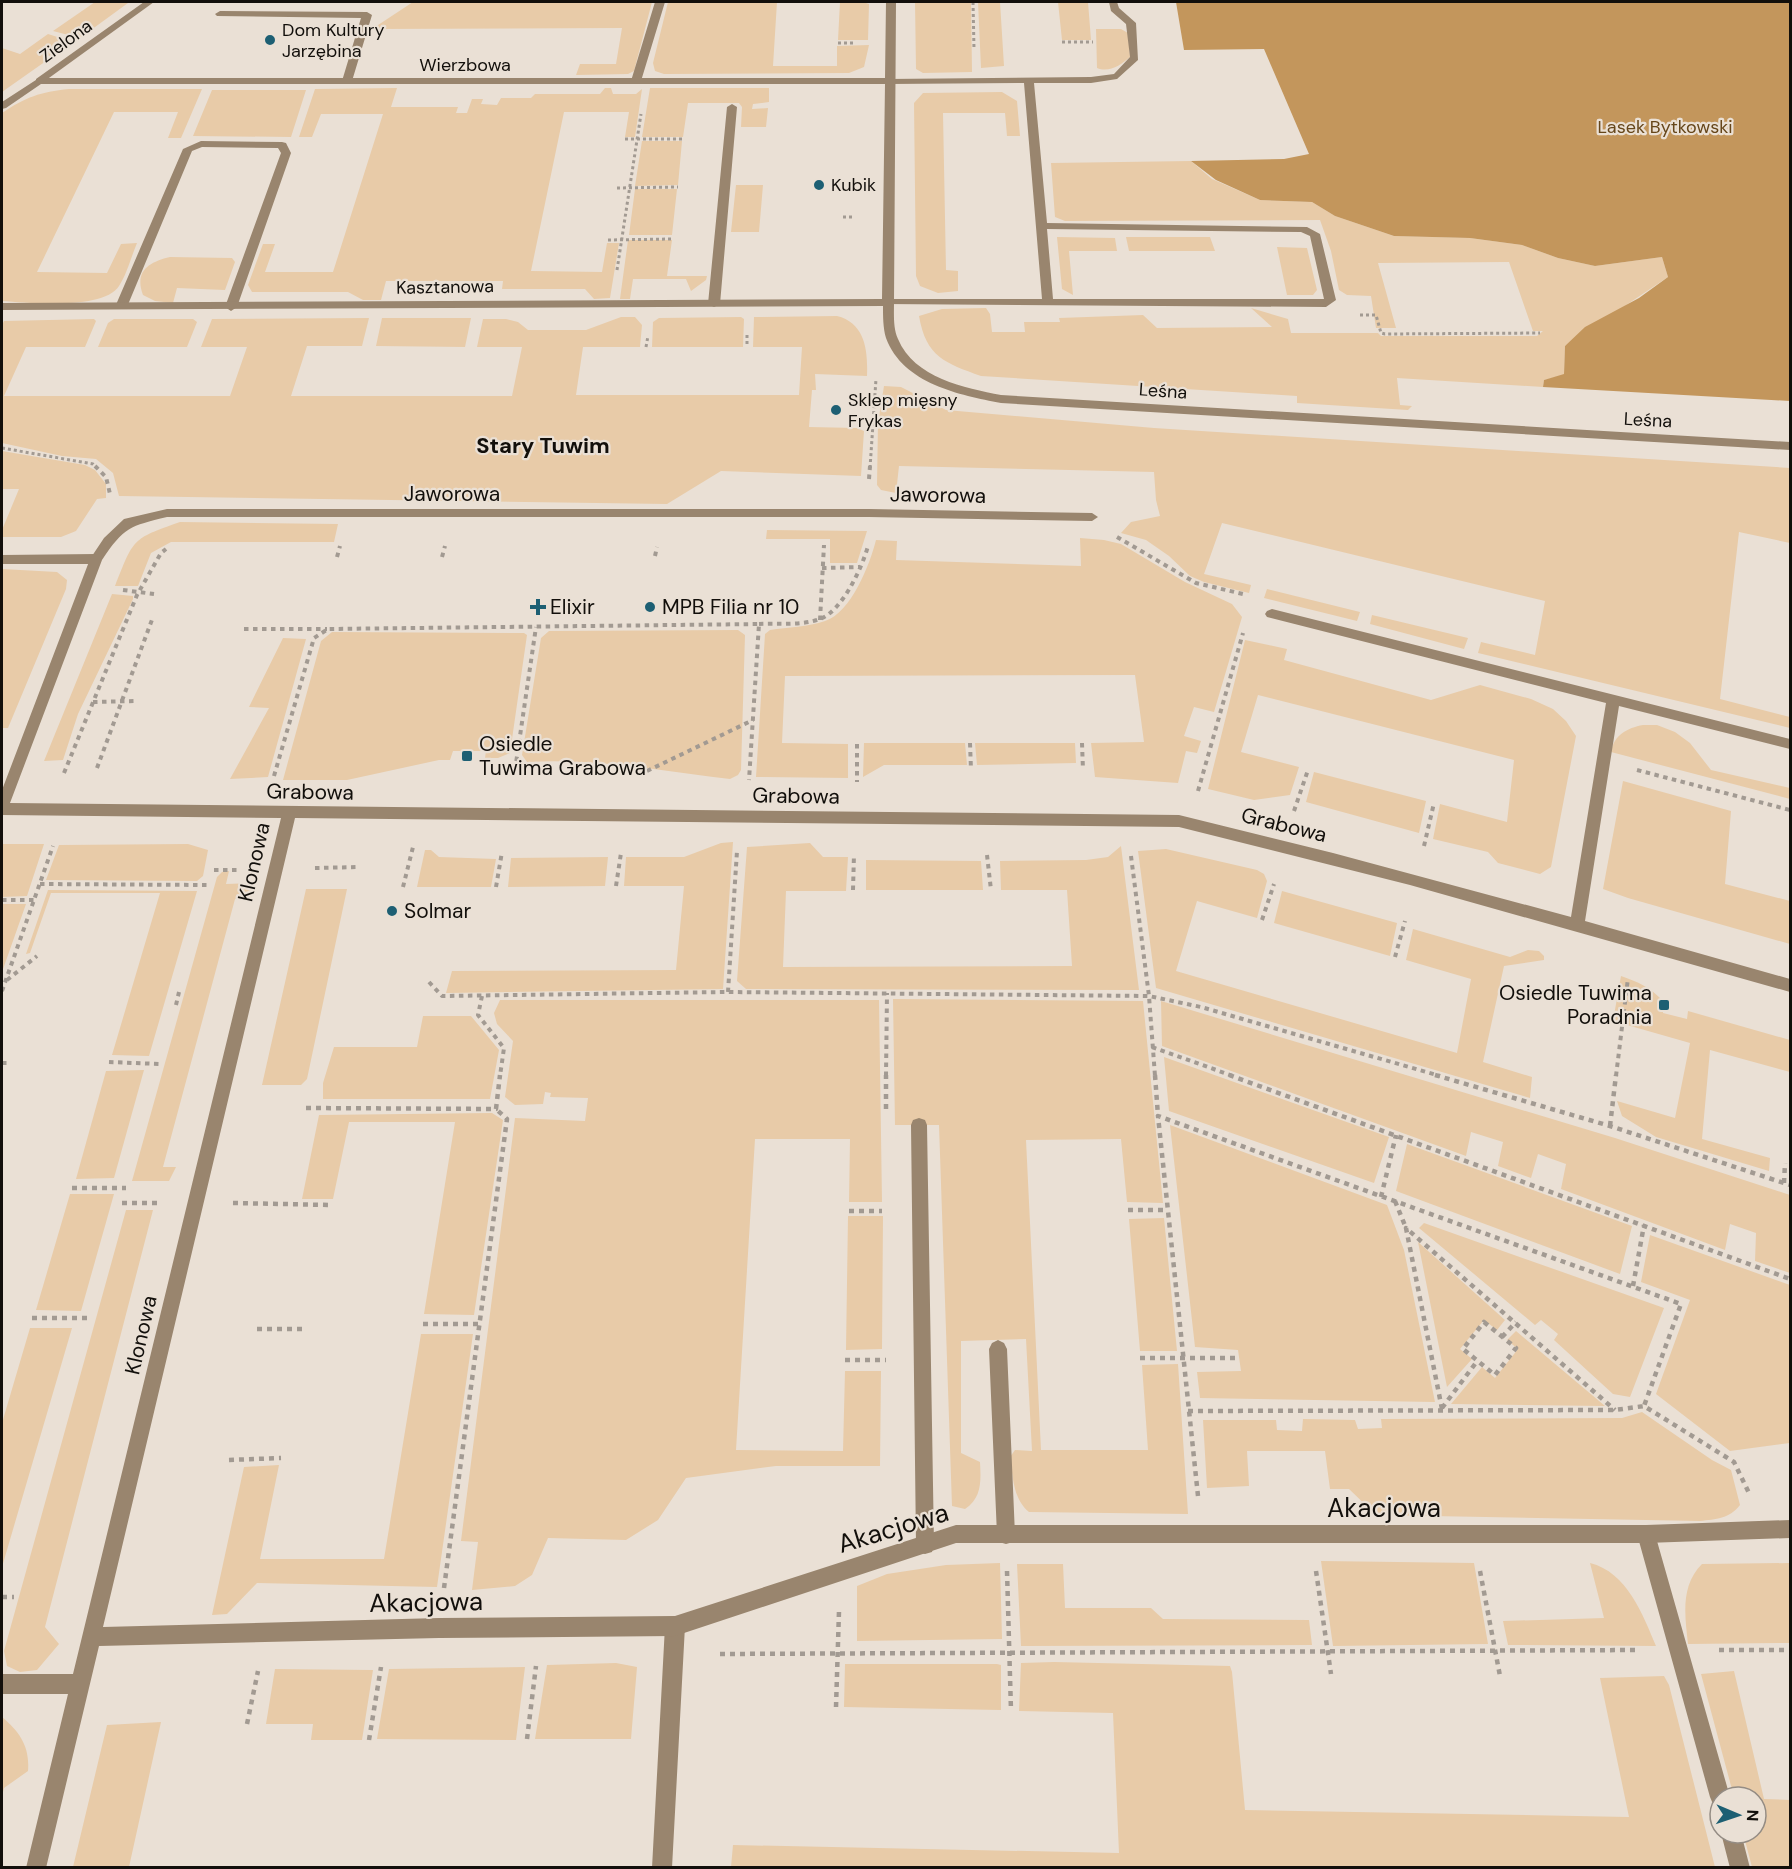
<svg xmlns="http://www.w3.org/2000/svg" width="1792" height="1869" font-family="'DM Sans',sans-serif">
<style>
.green{fill:#e8cba8}
.forest{fill:#c3965c}
.lines{fill:none;stroke-linecap:round;stroke-linejoin:round}
.path-far2{stroke:#a29a92;stroke-width:3;stroke-dasharray:3 3;stroke-linecap:butt}
.path-far1{stroke:#a29a92;stroke-width:4;stroke-dasharray:4.5 4.5;stroke-linecap:butt}
.path{stroke:#a29a92;stroke-width:4.5;stroke-dasharray:5 5;stroke-linecap:butt}
.service{fill:#99856e;fill-rule:evenodd}
.minor{fill:#99856e;fill-rule:evenodd}
.poi-dot{fill:#1d5f73;stroke:#eae0d5;stroke-width:2}
.labels{text-anchor:middle;dominant-baseline:central;stroke-width:4.5;stroke-linejoin:round;paint-order:stroke}
.far-poi-label{font-size:18px;fill:#120f0b;stroke:#eae0d5;text-anchor:start}
.far-street-label{font-size:18px;fill:#120f0b;stroke:#eae0d5}
.far-park-label{font-size:18px;fill:#66461a;stroke:#eae0d5}
.street-label{font-size:21px;fill:#120f0b;stroke:#eae0d5}
.poi-label{font-size:21px;fill:#120f0b;stroke:#eae0d5;text-anchor:start}
.neighbourhood-label{font-size:22px;font-weight:bold;fill:#120f0b;stroke:#eae0d5}
.near-street-label{font-size:26px;fill:#120f0b;stroke:#eae0d5}
</style>
<rect width="100%" height="100%" fill="#eae0d5"/>
<path class="green" d="M 95,2 L 128,3 L 80,38 L 53,31 Z
M 413,2 L 652,2 L 634,71 L 628,74 L 576,75 L 580,64 L 616,64 L 622,28 L 372,29 Z
M 668,2 L 777,2 L 773,66 L 837,66 L 837,46 L 869,45 L 864,67 L 849,73 L 664,74 L 655,71 L 653,63 Z
M 840,2 L 863,2 L 869,4 L 868,40 L 838,40 Z
M 915,2 L 971,2 L 972,72 L 923,73 L 916,69 Z
M 978,2 L 1000,2 L 1004,66 L 981,68 Z
M 1058,2 L 1088,2 L 1091,40 L 1062,40 Z
M 1096,29 L 1121,29 L 1128,33 L 1130,57 C 1121,65 1109,73 1097,68 Z
M 48,34 L 73,42 L 2,92 L 2,48 L 20,54 Z
M 397,88 L 391,107 L 458,107 L 456,113 L 467,113 L 472,99 L 483,99 L 481,104 L 497,105 L 501,98 L 531,98 L 535,94 L 600,94 L 605,88 L 611,88 L 613,94 L 636,94 L 642,89 L 635,137 L 625,137 L 629,112 L 564,112 L 531,271 L 602,272 L 607,243 L 619,243 L 610,298 L 594,299 L 585,289 L 502,289 L 503,281 L 386,281 L 381,300 L 363,300 L 348,292 L 252,292 L 248,285 L 263,244 L 275,244 L 265,272 L 333,272 L 383,114 L 321,114 L 312,137 L 299,137 L 315,89 Z
M 650,88 L 769,88 L 769,102 L 753,104 L 752,109 L 768,108 L 766,127 L 741,127 L 742,107 L 739,103 L 688,103 L 683,137 L 642,137 Z
M 69,89 L 202,89 L 181,138 L 168,138 L 178,112 L 114,112 L 37,272 L 107,273 L 121,244 L 137,243 C 131,257 127,274 119,286 C 104,310 29,303 3,301 L 2,113 C 26,97 40,92 69,89 Z
M 212,90 L 306,90 L 291,137 L 193,136 Z
M 1002,92 L 1017,101 L 1020,136 L 1007,136 L 1005,113 L 943,113 L 946,270 L 958,271 L 958,291 L 938,293 L 920,286 L 916,276 L 914,103 L 923,93 Z
M 642,141 L 682,141 L 678,185 L 635,186 Z
M 1191,161 L 1212,179 L 1260,200 L 1312,202 L 1335,216 L 1394,236 L 1470,238 L 1522,245 L 1558,258 L 1595,266 L 1662,257 L 1668,277 L 1565,346 L 1564,375 L 1544,380 L 1543,387 L 1397,378 L 1400,405 L 1412,406 L 1408,410 L 1297,403 L 1297,396 L 981,376 C 945,363 926,357 919,316 L 942,309 L 986,308 L 990,314 L 992,332 L 1025,332 L 1024,322 L 1060,322 L 1059,318 L 1143,315 L 1157,328 L 1272,327 L 1251,308 L 1288,319 L 1291,333 L 1378,333 L 1381,336 L 1537,336 L 1543,331 L 1533,331 L 1509,262 L 1378,263 L 1396,328 L 1376,328 L 1371,296 L 1347,295 L 1339,290 L 1331,251 L 1320,220 L 1065,221 L 1055,217 L 1051,163 Z
M 736,185 L 763,185 L 759,232 L 731,232 Z
M 635,189 L 677,189 L 672,235 L 629,235 Z
M 1057,237 L 1115,238 L 1117,251 L 1069,251 L 1073,295 L 1062,289 Z
M 1126,237 L 1210,237 L 1215,251 L 1129,251 Z
M 628,240 L 672,240 L 667,276 L 707,276 L 706,280 L 691,291 L 686,279 L 633,279 L 630,299 L 620,299 Z
M 1277,247 L 1307,248 L 1317,290 L 1313,295 L 1287,295 Z
M 170,257 L 232,258 L 235,262 L 225,290 L 177,288 L 173,303 L 155,301 L 143,295 C 134,271 149,262 170,257 Z
M 837,316 C 865,323 868,350 867,376 L 815,374 L 816,390 L 812,390 L 809,427 L 857,428 L 864,431 L 861,476 L 721,471 L 667,504 L 119,496 L 113,473 L 96,459 L 62,456 L 2,443 L 2,325 L 4,321 L 94,319 L 96,321 L 85,347 L 26,347 L 4,396 L 230,396 L 247,347 L 201,347 L 212,319 L 369,318 L 362,346 L 307,346 L 291,396 L 512,396 L 522,347 L 477,347 L 483,319 L 506,319 L 518,322 L 528,330 L 586,330 L 621,317 L 635,317 L 642,325 L 640,347 L 583,347 L 576,395 L 799,395 L 802,347 L 753,347 L 754,317 Z
M 741,317 L 744,319 L 743,347 L 652,347 L 653,322 L 659,318 Z
M 382,318 L 471,318 L 465,347 L 376,346 Z
M 114,319 L 193,319 L 197,322 L 187,347 L 98,347 L 108,323 Z
M 884,386 L 901,387 L 946,410 L 1154,428 L 1790,468 L 1790,543 L 1739,532 L 1720,699 L 1790,717 L 1790,728 L 1478,653 L 1481,642 L 1535,655 L 1545,601 L 1222,523 L 1204,574 L 1251,585 L 1249,593 L 1204,582 L 1190,576 L 1169,556 L 1146,540 L 1121,533 L 1131,522 L 1160,516 L 1156,500 L 1154,472 L 899,466 L 896,493 L 881,490 L 877,485 L 878,423 Z
M 2,451 L 85,465 L 95,470 L 106,484 L 106,498 L 97,499 L 76,531 L 61,537 L 2,537 L 2,530 L 19,489 L 2,489 Z
M 180,522 L 338,524 L 334,542 L 171,542 L 151,553 L 138,586 L 115,586 C 134,539 131,539 180,522 Z
M 767,530 L 867,531 L 857,563 L 830,563 L 830,539 L 766,539 Z
M 1080,538 L 1104,540 L 1121,544 L 1185,582 L 1232,604 L 1242,617 L 1214,712 L 1194,707 L 1184,736 L 1201,741 L 1197,753 L 1186,751 L 1178,783 L 1095,777 L 1091,743 L 1144,742 L 1135,675 L 785,676 L 782,743 L 848,744 L 848,778 L 756,777 L 765,634 L 770,630 C 788,627 808,627 825,621 C 851,613 870,564 876,540 L 897,541 L 896,560 L 1081,566 Z
M 2,569 L 57,572 L 67,580 L 66,589 L 8,728 L 2,728 Z
M 1267,589 L 1360,612 L 1357,621 L 1264,598 Z
M 112,594 L 133,596 L 133,599 L 78,714 L 63,760 L 44,761 Z
M 1372,615 L 1468,638 L 1464,649 L 1370,624 Z
M 738,630 L 745,635 L 741,770 L 738,775 L 730,779 C 662,771 596,758 527,762 L 522,755 L 541,638 L 549,631 Z
M 332,632 L 524,633 L 527,635 L 510,753 L 498,758 L 485,758 L 486,751 L 453,751 L 450,760 L 439,760 L 347,780 L 283,780 L 321,641 Z
M 283,638 L 306,639 L 268,777 L 230,779 L 269,708 L 249,707 Z
M 1245,640 L 1287,649 L 1284,660 L 1431,700 L 1480,685 L 1531,699 L 1553,709 L 1566,721 L 1576,736 L 1551,867 L 1540,874 L 1498,863 L 1488,852 L 1433,839 L 1440,804 L 1507,822 L 1514,760 L 1258,695 L 1241,752 L 1299,767 L 1290,795 L 1254,800 L 1208,789 Z
M 1643,725 L 1657,725 L 1675,732 L 1690,743 L 1711,770 L 1790,788 L 1790,799 L 1611,752 C 1614,735 1627,728 1643,725 Z
M 864,743 L 965,743 L 967,765 L 884,765 L 863,777 Z
M 975,743 L 1075,743 L 1076,763 L 977,765 Z
M 1314,772 L 1426,801 L 1419,833 L 1306,802 Z
M 1623,781 L 1731,811 L 1725,884 L 1790,901 L 1790,944 L 1628,898 L 1603,889 Z
M 733,842 L 723,989 L 446,993 L 452,971 L 676,970 L 684,886 L 624,886 L 626,857 L 684,857 L 721,843 Z
M 810,843 L 823,857 L 848,857 L 846,891 L 786,891 L 783,967 L 1072,966 L 1067,890 L 1001,890 L 1000,861 L 1086,860 L 1108,857 L 1121,846 L 1139,990 L 746,989 L 737,981 L 747,847 Z
M 2,844 L 44,844 L 27,896 L 2,897 Z
M 188,844 L 208,850 L 203,876 L 197,881 L 46,880 L 59,845 Z
M 1166,849 L 1257,870 L 1264,874 L 1267,881 L 1257,918 L 1197,901 L 1176,971 L 1457,1053 L 1471,979 L 1406,960 L 1413,929 L 1510,957 L 1528,950 L 1539,951 L 1544,956 L 1544,960 L 1504,966 L 1483,1062 L 1532,1077 L 1530,1098 L 1156,988 L 1138,851 Z
M 425,850 L 431,850 L 439,857 L 496,859 L 491,887 L 417,887 Z
M 608,857 L 605,886 L 508,887 L 511,858 Z
M 866,860 L 981,861 L 983,890 L 866,890 Z
M 229,871 L 226,884 L 254,883 L 251,899 L 235,899 L 163,1167 L 176,1167 L 169,1181 L 132,1181 L 217,877 L 222,872 Z
M 306,889 L 347,889 L 307,1079 L 301,1085 L 262,1085 Z
M 48,890 L 197,891 L 149,1056 L 112,1055 L 160,893 L 51,893 L 30,953 L 26,954 Z
M 1282,891 L 1397,923 L 1390,956 L 1274,923 Z
M 2,904 L 26,904 L 2,972 Z
M 1621,976 C 1638,982 1650,987 1663,1001 L 1663,1013 L 1687,1019 L 1688,1011 L 1790,1040 L 1790,1072 L 1710,1050 L 1702,1139 L 1770,1158 L 1769,1171 L 1656,1137 L 1622,1116 L 1617,1101 L 1675,1118 L 1690,1043 L 1613,1021 Z
M 893,999 L 1143,1001 L 1163,1203 L 1127,1202 L 1121,1139 L 1026,1140 L 1041,1450 L 1148,1450 L 1142,1365 L 1178,1364 L 1188,1514 L 1029,1512 C 1013,1499 1013,1477 1010,1457 L 1015,1450 L 1032,1451 L 1026,1339 L 961,1341 L 961,1453 L 980,1462 C 981,1481 982,1498 965,1509 L 952,1506 L 939,1125 L 895,1125 Z
M 500,1000 L 879,1000 L 882,1202 L 849,1202 L 850,1139 L 755,1139 L 736,1450 L 843,1451 L 845,1371 L 881,1371 L 880,1466 L 776,1466 L 686,1478 L 658,1520 L 626,1540 L 548,1538 L 532,1575 L 515,1586 L 472,1590 L 478,1542 L 461,1541 L 515,1118 L 585,1121 L 588,1098 L 550,1097 L 551,1093 L 545,1092 L 543,1104 L 515,1105 L 505,1097 L 513,1041 L 497,1024 L 494,1013 Z
M 1161,1001 L 1615,1138 L 1790,1195 L 1790,1273 L 1755,1261 L 1756,1233 L 1730,1224 L 1725,1250 L 1561,1189 L 1566,1164 L 1538,1154 L 1531,1178 L 1498,1166 L 1503,1142 L 1471,1132 L 1466,1156 L 1162,1046 Z
M 423,1016 L 471,1016 L 499,1050 L 490,1099 L 323,1099 L 323,1083 L 334,1047 L 417,1047 Z
M 1164,1057 L 1389,1137 L 1374,1183 L 1169,1111 Z
M 144,1070 L 114,1178 L 76,1179 L 106,1071 Z
M 492,1113 L 503,1120 L 474,1315 L 424,1314 L 455,1122 L 349,1122 L 333,1199 L 302,1199 L 319,1115 Z
M 1170,1125 L 1387,1205 L 1404,1250 L 1435,1402 L 1200,1398 L 1197,1372 L 1241,1371 L 1238,1350 L 1195,1347 Z
M 1407,1144 L 1632,1226 L 1620,1274 L 1396,1191 Z
M 70,1194 L 114,1194 L 81,1311 L 36,1310 Z
M 126,1210 L 153,1210 L 45,1627 L 59,1644 L 37,1670 L 20,1672 L 7,1666 L 4,1651 Z
M 848,1216 L 883,1216 L 882,1349 L 846,1350 Z
M 1164,1218 L 1177,1351 L 1140,1351 L 1129,1219 Z
M 1424,1223 L 1664,1308 L 1630,1397 L 1613,1394 L 1554,1340 L 1558,1334 L 1541,1320 L 1535,1325 L 1419,1228 Z
M 1650,1235 L 1790,1285 L 1790,1443 L 1730,1451 L 1656,1394 L 1690,1300 L 1641,1282 Z
M 1418,1242 L 1505,1320 L 1497,1330 L 1484,1320 L 1460,1349 L 1472,1359 L 1447,1387 Z
M 30,1328 L 72,1328 L 2,1567 L 2,1423 Z
M 1516,1331 L 1605,1406 L 1451,1404 L 1482,1367 L 1495,1378 L 1518,1349 L 1507,1340 Z
M 421,1334 L 473,1334 L 437,1587 L 257,1583 L 227,1614 L 212,1615 L 244,1467 L 279,1465 L 260,1559 L 384,1559 Z
M 1642,1412 L 1712,1460 L 1731,1470 L 1740,1505 C 1729,1519 1716,1519 1700,1521 L 1376,1515 L 1349,1489 L 1330,1489 L 1325,1451 L 1247,1451 L 1249,1486 L 1207,1488 L 1203,1420 L 1276,1420 L 1277,1430 L 1302,1431 L 1303,1419 L 1355,1420 L 1358,1429 L 1382,1428 L 1381,1419 L 1622,1418 Z
M 1321,1561 L 1474,1563 L 1488,1644 L 1333,1646 Z
M 1000,1563 L 1002,1639 L 857,1641 L 857,1586 L 887,1574 L 946,1565 Z
M 1590,1563 C 1627,1572 1643,1615 1656,1646 L 1508,1645 L 1503,1621 L 1604,1618 Z
M 1790,1563 L 1790,1643 L 1688,1644 C 1685,1616 1680,1586 1702,1564 Z
M 1017,1564 L 1063,1564 L 1065,1608 L 1151,1608 L 1163,1619 L 1309,1620 L 1312,1645 L 1021,1646 Z
M 1054,1662 L 1230,1666 L 1232,1672 L 1245,1810 L 1629,1817 L 1600,1678 L 1664,1676 L 1669,1685 L 1715,1867 L 731,1867 L 733,1845 L 1119,1853 L 1113,1713 L 1019,1711 L 1021,1663 Z
M 616,1663 L 637,1667 L 631,1739 L 535,1739 L 547,1665 Z
M 845,1664 L 997,1664 L 1001,1665 L 1001,1710 L 844,1707 Z
M 525,1667 L 516,1740 L 377,1739 L 389,1669 Z
M 275,1669 L 373,1670 L 362,1740 L 311,1740 L 313,1724 L 266,1724 Z
M 1734,1671 L 1764,1799 L 1790,1800 L 1790,1867 L 1752,1867 L 1743,1833 L 1756,1833 L 1756,1797 L 1734,1797 L 1701,1674 Z
M 2,1717 C 20,1732 30,1747 28,1771 L 4,1788 L 2,1796 Z
M 161,1722 L 129,1867 L 73,1867 L 107,1725 Z"/>
<path class="forest" d="M 1176,2 L 1790,2 L 1790,401 L 1543,387 L 1544,380 L 1564,374 L 1565,346 L 1585,327 L 1639,298 L 1668,277 L 1662,257 L 1595,266 L 1558,258 L 1522,245 L 1470,238 L 1394,236 L 1335,216 L 1312,202 L 1260,200 L 1216,180 L 1191,161 L 1284,159 L 1309,154 L 1264,49 L 1184,50 Z"/>
<g class="lines">
<path class="path-far2" d="M 973,2 L 974,49
M 1062,42 L 1093,42
M 838,43 L 856,43
M 625,139 L 683,139
M 617,188 L 678,187
M 843,217 L 855,217
M 608,240 L 671,239
M 617,270 L 641,114
M 1360,315 L 1376,315 L 1381,333 L 1385,334 L 1540,333
M 747,335 L 747,347
M 646,347 L 648,336
M 2,448 L 93,464 L 97,468
M 870,468 L 876,379"/>
<path class="path-far1" d="M 95,466 L 106,477 L 110,494
M 869,479 L 870,466
M 1117,537 L 1196,583 L 1243,594
M 655,556 L 657,547
M 337,557 L 340,546
M 442,557 L 445,546
M 822,568 L 860,567
M 123,590 L 154,594
M 820,620 L 824,545
M 759,624 C 778,623 801,626 820,619 C 842,611 862,568 868,546
M 244,629 L 327,629
M 93,702 L 135,701
M 970,743 L 971,770
M 1082,743 L 1083,770
M 857,744 L 857,782
M 97,768 L 153,617
M 515,770 L 536,627
M 1637,770 L 1790,810
M 647,771 L 753,720
M 64,773 L 137,595 L 161,553 L 166,549
M 274,776 L 314,638 L 328,629 L 759,624 L 749,780
M 1198,791 L 1243,633
M 1294,811 L 1308,770
M 1424,846 L 1434,803
M 987,855 L 991,890
M 1131,856 L 1149,996 L 1155,1076
M 315,868 L 359,867
M 214,870 L 240,870
M 40,884 L 209,885
M 616,886 L 621,853
M 403,887 L 413,847
M 496,887 L 502,852
M 853,890 L 854,854
M 2,900 L 34,900
M 1262,920 L 1274,884
M 1395,957 L 1405,921
M 7,980 L 37,956
M 429,982 L 442,996 L 728,992 L 1149,996 L 1201,1007 L 1440,1076
M 2,991 L 53,846
M 728,992 L 737,851
M 482,996 L 478,1015 L 504,1048 L 500,1076
M 176,1005 L 179,992
M 1152,1047 L 1233,1076
M 109,1062 L 160,1064
M 2,1063 L 10,1063
M 886,1076 L 887,993
M 1616,1076 L 1628,978"/>
<path class="path" d="M 1155,1075 L 1158,1116
M 1229,1075 L 1790,1279
M 1435,1075 L 1610,1126 L 1790,1185
M 306,1108 L 496,1109 L 500,1075
M 886,1109 L 886,1075
M 1610,1126 L 1616,1075
M 1784,1183 L 1785,1163
M 72,1188 L 126,1188
M 1381,1197 L 1396,1135
M 1395,1201 L 1406,1228
M 122,1203 L 157,1203
M 233,1203 L 331,1205
M 1128,1210 L 1167,1210
M 849,1211 L 882,1211
M 1633,1286 L 1644,1225
M 32,1318 L 90,1318
M 1484,1322 L 1516,1348 L 1495,1375 L 1463,1349 Z
M 423,1324 L 480,1324
M 257,1329 L 306,1329
M 1502,1337 L 1516,1322
M 1140,1358 L 1239,1358
M 845,1360 L 886,1360
M 1442,1408 L 1478,1360
M 1442,1409 L 1406,1228 L 1615,1410
M 1188,1411 L 1615,1410 L 1644,1406 L 1734,1462 L 1749,1493
M 229,1460 L 281,1458
M 1198,1496 L 1158,1116 L 1681,1304 L 1644,1406
M 1007,1571 L 1011,1711
M 1316,1571 L 1331,1674
M 1480,1571 L 1500,1676
M 444,1588 L 507,1119 L 496,1109
M 2,1597 L 14,1597
M 1719,1650 L 1790,1650
M 720,1654 L 1640,1650
M 836,1707 L 839,1611
M 247,1724 L 258,1671
M 527,1739 L 536,1666
M 369,1740 L 381,1667"/>
<path class="service" d="M 144,2 L 154,2 L 42,83 L 36,83 L 36,79 Z
M 655,2 L 665,2 L 641,81 L 633,83 L 631,81 Z
M 1109,2 L 1117,2 L 1119,8 L 1136,23 L 1138,60 L 1117,79 L 1091,83 L 1034,83 L 1047,223 L 1307,227 L 1320,234 L 1336,300 L 1326,307 L 884,304 L 882,302 L 888,299 L 1042,299 L 1024,83 L 890,84 L 885,81 L 887,79 L 1091,77 L 1114,74 L 1130,57 L 1126,24 L 1111,11 ZM 1047,229 L 1301,232 L 1310,236 L 1324,299 L 1053,299 Z
M 220,11 L 367,12 L 372,15 L 352,81 L 347,84 L 342,81 L 361,18 L 217,16 L 215,14 Z
M 732,104 L 737,107 L 720,304 L 714,307 L 708,304 L 727,107 Z
M 201,141 L 282,142 L 286,143 L 291,153 L 237,307 L 231,311 L 225,307 L 281,153 L 278,148 L 202,147 L 192,151 L 127,307 L 125,309 L 117,309 L 115,307 L 183,149 Z
M 96,554 L 102,559 L 96,564 L 2,564 L 2,555 Z
M 919,1118 L 925,1120 L 927,1125 L 934,1545 L 932,1552 L 925,1554 L 918,1552 L 916,1545 L 911,1125 L 913,1120 Z
M 998,1340 L 1004,1343 L 1007,1349 L 1015,1535 L 1013,1542 L 1006,1544 L 999,1542 L 997,1535 L 989,1349 L 992,1343 Z
M 1646,1525 L 1653,1527 L 1655,1534 L 1730,1797 L 1720,1797 L 1720,1807 L 1713,1804 L 1710,1797 L 1637,1534 L 1639,1527 Z
M 675,1616 L 682,1619 L 685,1626 L 672,1868 L 652,1868 L 665,1626 L 668,1619 Z
M 1721,1833 L 1741,1833 L 1750,1868 L 1730,1868 Z"/>
<path class="minor" d="M 886,2 L 896,2 L 894,302 C 894,314 893,328 898,339 C 914,378 965,388 1001,395 L 1790,442 L 1790,450 L 1001,403 C 960,395 903,384 886,338 C 883,328 883,316 883,306 L 2,310 L 2,303 L 882,299 L 885,84 L 41,84 L 6,108 L 2,109 L 2,102 L 39,78 L 885,78 Z
M 167,509 L 869,509 L 1092,513 L 1098,517 L 1092,521 L 869,517 L 167,517 C 130,526 124,527 102,560 L 10,803 L 1179,815 L 1333,853 L 1571,917 L 1606,703 L 1267,617 L 1265,614 L 1267,611 L 1272,609 L 1790,739 L 1790,749 L 1619,706 L 1585,921 L 1790,979 L 1790,992 L 1410,885 L 1179,827 L 295,818 L 103,1627 L 439,1618 L 675,1616 L 956,1525 L 1646,1525 L 1790,1520 L 1790,1538 L 1646,1543 L 956,1543 L 675,1636 L 439,1638 L 99,1646 L 46,1868 L 26,1868 L 68,1694 L 2,1694 L 2,1674 L 73,1674 L 281,818 L 2,815 L 2,790 L 90,559 L 104,538 L 124,519 Z"/>
</g>
<g class="poi-dot">
<circle cx="270" cy="40" r="6"/>
<circle cx="819" cy="185" r="6"/>
<circle cx="836" cy="410" r="6"/>
<path d="M535 598h6v6h6v6h-6v6h-6v-6h-6v-6h6z"/>
<circle cx="650" cy="607" r="6"/>
<rect x="461" y="750" width="12" height="12" rx="3"/>
<circle cx="392" cy="911" r="6"/>
<rect x="1658" y="999" width="12" height="12" rx="3"/>
</g>
<g class="labels">
<g class="far-poi-label">
<text x="282" y="30">Dom Kultury<tspan x="282" dy="21">Jarzębina</tspan></text>
<text x="831" y="185">Kubik</text>
<text x="848" y="400">Sklep mięsny<tspan x="848" dy="21">Frykas</tspan></text>
</g>
<g class="far-street-label">
<text transform="translate(66 41) rotate(-36)">Zielona</text>
<text x="465" y="65">Wierzbowa</text>
<text transform="translate(445 287) rotate(-1)">Kasztanowa</text>
<text transform="translate(1163 391) rotate(4)">Leśna</text>
<text transform="translate(1648 420) rotate(3)">Leśna</text>
</g>
<g class="far-park-label">
<text x="1665" y="127">Lasek Bytkowski</text>
</g>
<g class="street-label">
<text x="452" y="494">Jaworowa</text>
<text transform="translate(938 495) rotate(1)">Jaworowa</text>
<text transform="translate(310 792) rotate(1)">Grabowa</text>
<text transform="translate(796 796) rotate(1)">Grabowa</text>
<text transform="translate(1284 825) rotate(14)">Grabowa</text>
<text transform="translate(254 862) rotate(-77)">Klonowa</text>
<text transform="translate(141 1335) rotate(-77)">Klonowa</text>
</g>
<g class="poi-label">
<text x="550" y="607">Elixir</text>
<text x="662" y="607">MPB Filia nr 10</text>
<text x="479" y="744">Osiedle<tspan x="479" dy="24">Tuwima Grabowa</tspan></text>
<text x="404" y="911">Solmar</text>
<text x="1652" y="993" text-anchor="end">Osiedle Tuwima<tspan x="1652" dy="24">Poradnia</tspan></text>
</g>
<g class="neighbourhood-label">
<text x="543" y="445">Stary Tuwim</text>
</g>
<g class="near-street-label">
<text x="1384" y="1508">Akacjowa</text>
<text transform="translate(893 1528) rotate(-17)">Akacjowa</text>
<text transform="translate(426 1602) rotate(-1)">Akacjowa</text>
</g>
</g>
<rect width="1792" height="1869" fill="none" stroke="#120f0b" stroke-width="6"/>
<g transform="translate(1738 1815) rotate(92)"><circle r="28" fill="#eae0d5" stroke="#948c84" stroke-width="1.5"/>
<path d="M0-4.5L10 22L0 15L-10 22Z" fill="#1d5f73"/>
<text y="-9" font-size="16" font-weight="bold" text-anchor="middle" fill="#120f0b">N</text>
</g>
</svg>
